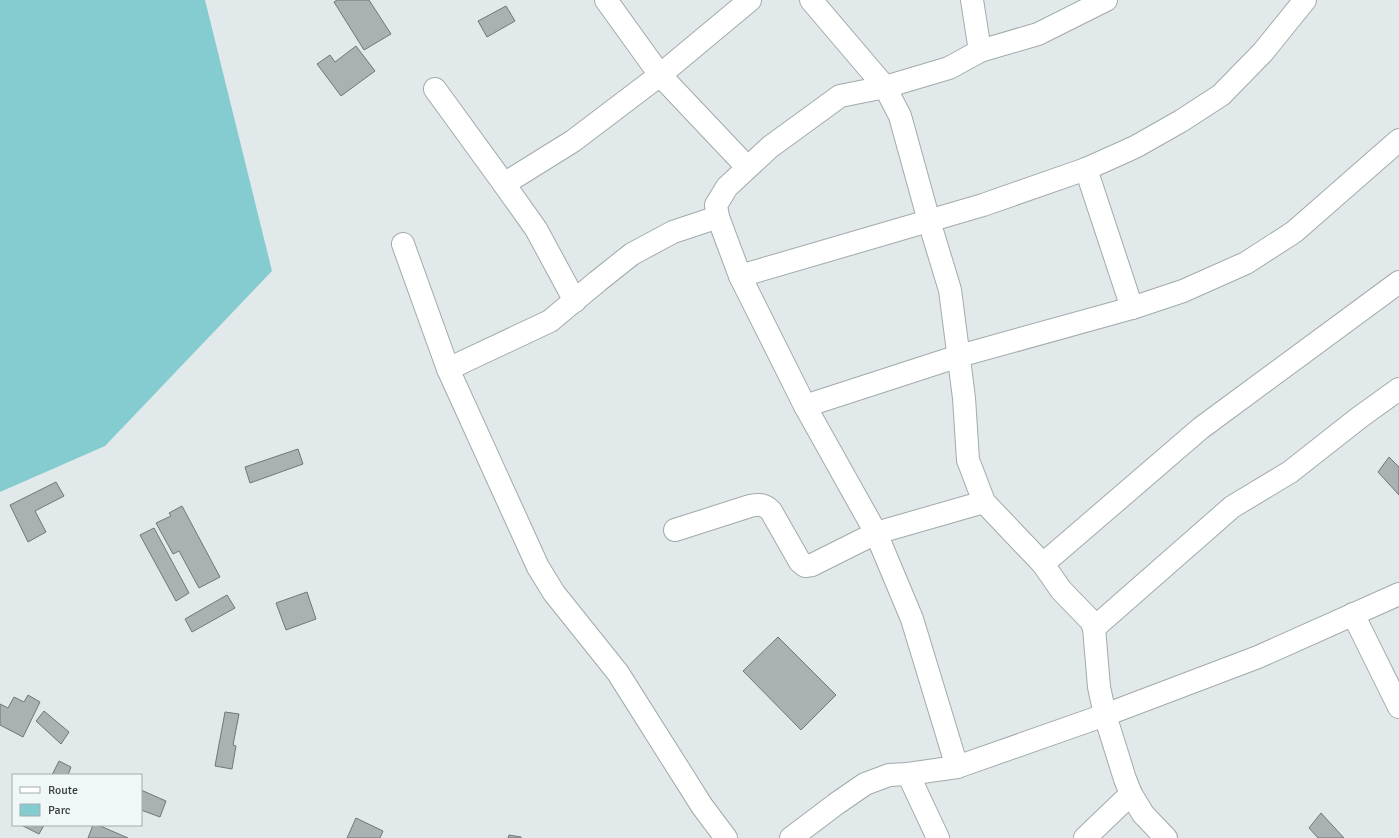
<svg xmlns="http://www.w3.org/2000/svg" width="1399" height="838" font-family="Signika,sans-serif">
<rect width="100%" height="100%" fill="#e1e9ea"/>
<polygon fill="#85ccd0" points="0,0 205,0 272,271 105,446 0,492"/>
<g fill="#aab1b2" stroke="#707778">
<polygon points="337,0 369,0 391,34 364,50 334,2"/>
<polygon points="506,6 515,21 487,37 478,21"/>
<polygon points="356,46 375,71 341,96 317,64 330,55 335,62"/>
<polygon points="298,449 303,464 250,483 245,467"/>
<polygon points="1389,457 1399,467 1399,495 1378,472"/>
<polygon points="56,482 64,496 35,511 46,532 28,542 10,505"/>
<polygon points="182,506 220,577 199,588 179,551 173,554 156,523 171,516 169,513"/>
<polygon points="154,528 189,593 176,601 140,535"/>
<polygon points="307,592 316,619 286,630 276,603"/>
<polygon points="227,595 235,608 192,632 185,619"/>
<polygon points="778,637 836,695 801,730 743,671"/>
<polygon points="28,695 40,702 23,737 0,725 0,704 8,708 14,697 24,702"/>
<polygon points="44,711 69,732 61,744 36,721"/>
<polygon points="225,712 239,714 233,745 236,746 232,769 215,766"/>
<polygon points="59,761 71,767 68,775 52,775"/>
<polygon points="141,790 166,801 160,817 141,810"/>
<polygon points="1321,813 1344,838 1318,838 1309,828"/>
<polygon points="356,818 383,831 380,838 347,838"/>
<polygon points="21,825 44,825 39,834"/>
<polygon points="93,825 98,825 128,838 88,838"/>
<polygon points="509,835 521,837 521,838 508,838"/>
</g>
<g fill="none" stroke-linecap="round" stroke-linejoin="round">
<defs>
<g id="minor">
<polyline points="606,0 660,75 747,167"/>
<polyline points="811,0 885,87 840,96 770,147 727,187 716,205 718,217 740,276 805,406 876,533 912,619 957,767"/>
<polyline points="972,0 980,51 949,68 885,87 900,116 929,221 950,290 964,398 968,460 984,502 1043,564 1061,590 1091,621 1094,628 1099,687 1105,715 1125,779 1131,794 1143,814 1166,838"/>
<polyline points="980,51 1038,34 1106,0"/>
<polyline points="435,89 504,184 536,229 575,301"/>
<polyline points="1086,169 1132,308"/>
<polyline points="504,184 573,141 660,75 750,0"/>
<polyline points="403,244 448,369 538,567 554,593 618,673 702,806 726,838"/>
<polyline points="740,276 983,205 1086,169 1135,147 1181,121 1221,95 1263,52 1305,0"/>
<polyline points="448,369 550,321 598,281 632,254 673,232 718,217"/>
<polyline points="805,406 959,356 1132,308 1183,291 1246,263 1294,232 1399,140"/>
<path d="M675 530 750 506C759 504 764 504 771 511L800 562 805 566 812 565 876 533 984 502"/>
<polyline points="1043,564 1201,428 1399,282"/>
<polyline points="1353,614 1399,707"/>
<polyline points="1094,628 1232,507 1290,472 1360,417 1399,389"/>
<polyline points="908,774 938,838"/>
<polyline points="791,838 836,804 865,784 889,775 908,774 957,767 1105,715 1258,657 1399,594"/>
<polyline points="1085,838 1131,794"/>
</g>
</defs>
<use href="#minor" stroke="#a2aaaa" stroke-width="24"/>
<use href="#minor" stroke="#fff" stroke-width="22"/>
</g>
<rect x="12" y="774" width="130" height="52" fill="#eff7f7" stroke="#a6acad"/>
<rect x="20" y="787" width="20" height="6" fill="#ffffff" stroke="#a6acad"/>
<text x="48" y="794" font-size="12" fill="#393c3d">Route</text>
<rect x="20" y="804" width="20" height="12" fill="#85ccd0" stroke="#a6acad"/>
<text x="48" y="814" font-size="12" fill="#393c3d">Parc</text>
</svg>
